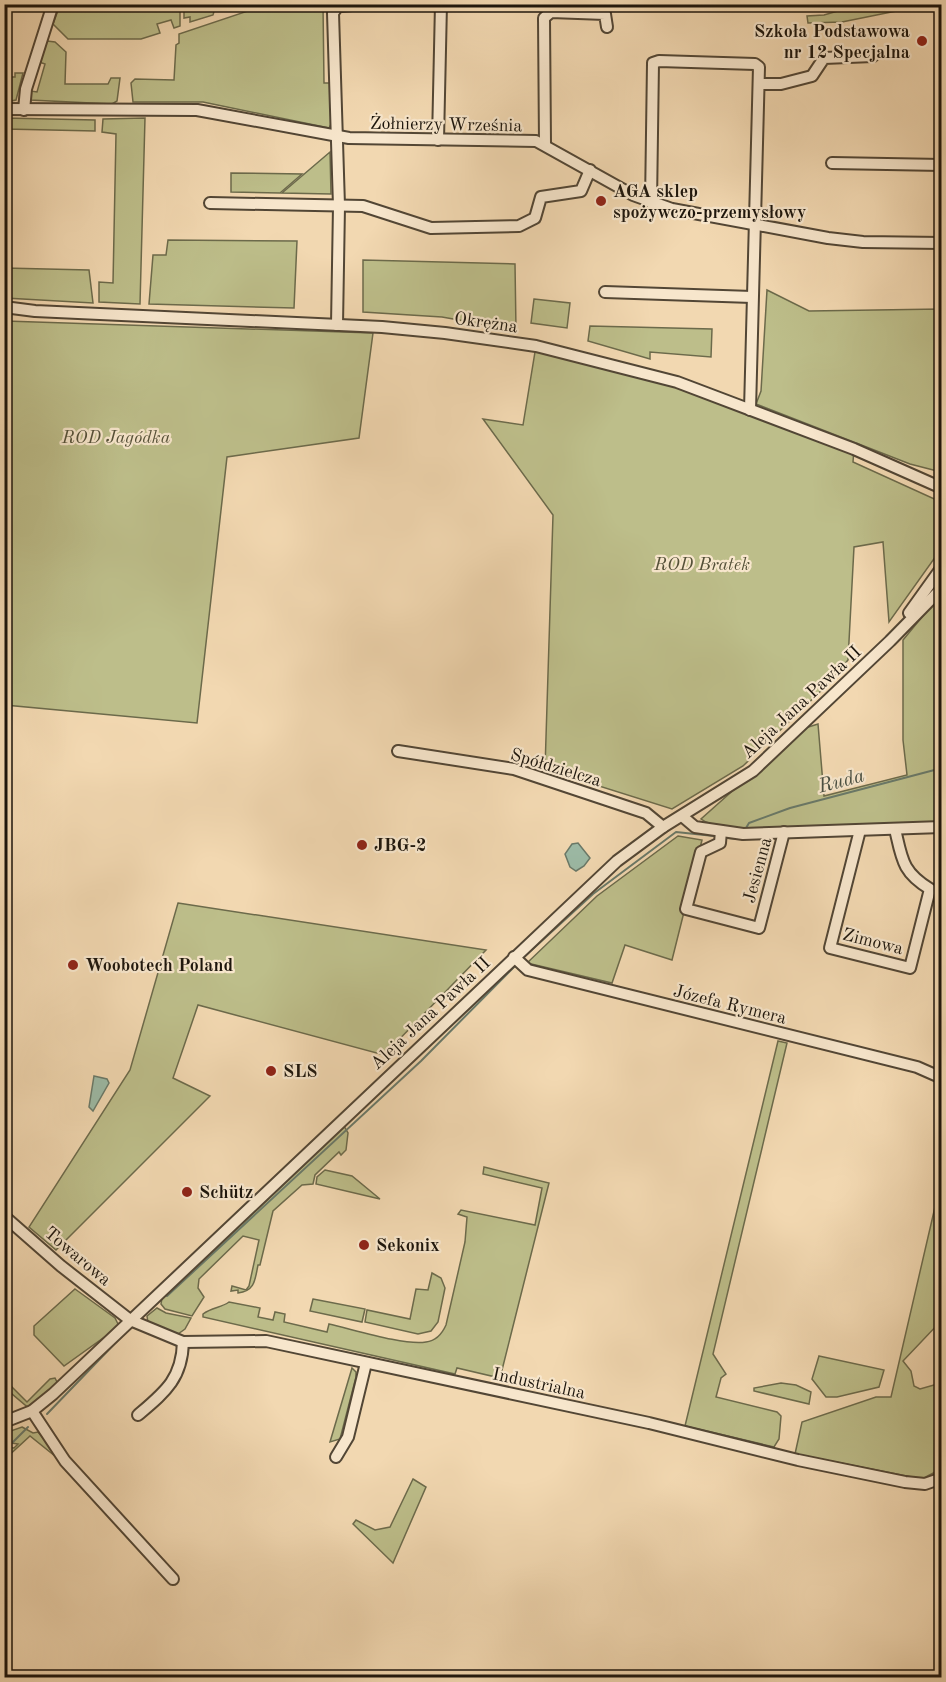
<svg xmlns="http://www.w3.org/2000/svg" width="946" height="1682" font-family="'Old Standard TT',serif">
<rect width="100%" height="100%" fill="#f2d8b1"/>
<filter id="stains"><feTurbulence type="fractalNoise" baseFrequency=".00333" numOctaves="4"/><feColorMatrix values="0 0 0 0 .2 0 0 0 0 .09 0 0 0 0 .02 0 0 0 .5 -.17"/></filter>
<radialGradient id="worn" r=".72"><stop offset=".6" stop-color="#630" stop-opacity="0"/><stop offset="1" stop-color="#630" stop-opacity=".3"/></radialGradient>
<g fill="#bdbe8a" stroke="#6c6a4b" stroke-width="1.5">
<polygon points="60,5 180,5 180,26 174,28 171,20 157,24 160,33 141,39 68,39 53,24"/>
<polygon points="184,5 184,4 216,5 213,15 190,22 190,17 184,18"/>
<polygon points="266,5 323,5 324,83 331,83 332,122 329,128 203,102 133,102 131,83 135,79 174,80 176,45 179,43 179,34"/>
<polygon points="859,5 859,4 926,5 842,22 808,23 807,16 824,15"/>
<polygon points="47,41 55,42 66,52 65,84 108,84 111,78 120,78 117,101 112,104 30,100 31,91 37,92 45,64 39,62 43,44"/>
<polygon points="15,73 23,73 16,100 5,102 5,77 15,77"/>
<polygon points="5,118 95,120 95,131 5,129"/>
<polygon points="145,118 140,304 99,302 99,282 113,283 116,134 102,132 103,119"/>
<polygon points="330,152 331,194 282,193"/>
<polygon points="231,173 302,174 280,193 231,192"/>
<polygon points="168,240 297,241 294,308 149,304 153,255 166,255"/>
<polygon points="363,260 515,264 516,330 442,317 363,312"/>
<polygon points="4,268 89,270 93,303 5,298"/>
<polygon points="767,290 809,311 941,309 941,472 910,464 756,404 761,391"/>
<polygon points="534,299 570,303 567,328 531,323"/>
<polygon points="5,321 373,333 359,438 227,457 197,723 5,705"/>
<polygon points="590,326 712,329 711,357 650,352 650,359 588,341"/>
<polygon points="536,346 677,382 854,449 853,462 941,502 941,549 889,622 883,542 854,547 848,660 826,686 743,766 672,809 545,769 553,515 483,419 523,425"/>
<path d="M941 594V825C898 826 728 840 701 819L802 729 818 724 824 796 907 775 903 740V640Z"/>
<polygon points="678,836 702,840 672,960 625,945 612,983 527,963 597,896"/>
<polygon points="178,903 486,950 384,1055 198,1005 173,1078 210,1096 56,1250 29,1227 130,1070"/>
<polygon points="778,1041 787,1043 713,1354 726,1374 721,1378 716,1397 777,1412 781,1416 779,1439 774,1447 685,1426"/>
<path d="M344 1126 348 1133 346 1150 341 1155 339 1152 315 1175 313 1184 302 1185 273 1211 260 1265H258C255 1280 255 1291 238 1293V1290L231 1291 232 1286 246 1290 249 1286 259 1240 243 1236 199 1279 198 1288 204 1297 192 1316 165 1309 161 1304 162 1298Z"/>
<path d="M484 1167 549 1183 500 1378 457 1368 455 1374 203 1317V1314C212 1307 221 1308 229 1302L260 1308 258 1317 273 1320 275 1312 285 1314 284 1322 327 1332 329 1324C352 1329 405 1346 426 1342 435 1341 442 1334 446 1325L465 1242 467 1217 458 1214 461 1210 535 1225 542 1188 483 1174Z"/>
<polygon points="325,1170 352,1176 380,1199 316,1184 317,1177"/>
<polygon points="941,1181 941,1321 903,1361 911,1371 914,1386 920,1389 941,1383 941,1469 922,1479 795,1454 802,1422 876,1397 891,1397"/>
<polygon points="432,1273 441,1278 445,1288 438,1322 431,1331 418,1334 365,1322 367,1310 410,1319 416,1289 428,1290"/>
<polygon points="75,1289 115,1318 118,1324 117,1328 64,1366 34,1335 34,1326"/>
<polygon points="313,1299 365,1309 362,1322 310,1311"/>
<polygon points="157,1308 166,1313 191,1318 185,1329 178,1334 148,1323 147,1316"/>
<polygon points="819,1356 884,1370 879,1387 837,1397 826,1397 812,1379"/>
<polygon points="352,1368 356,1372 356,1377 340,1439 330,1442"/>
<polygon points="55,1378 58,1384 31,1410 5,1388 4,1379 27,1402 50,1379"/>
<polygon points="781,1383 796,1385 811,1392 809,1404 754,1391 754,1388"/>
<polygon points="22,1427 33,1433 38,1432 66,1465 30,1436 5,1459 5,1447 14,1448 18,1444 5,1442 5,1433"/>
<polygon points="413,1479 426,1487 393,1563 353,1524 356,1520 375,1530 390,1527"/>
</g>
<g fill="#9cbba7" stroke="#697969" stroke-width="1.5">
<polygon points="578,843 590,858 584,866 576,871 570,867 565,854 572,844"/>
<polygon points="94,1076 107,1079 109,1083 93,1111 89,1107"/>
</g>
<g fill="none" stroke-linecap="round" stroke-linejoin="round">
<g stroke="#697969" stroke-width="2">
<polyline points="746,828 749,823 790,808 942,768"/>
<polyline points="727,838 739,839"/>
<polyline points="524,957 593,894 676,832 714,836"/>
<polyline points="167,1296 421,1061 515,966"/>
<polyline points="47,1414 122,1336"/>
<polyline points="4,1451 28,1427"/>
</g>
<defs>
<g id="minor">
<polyline points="759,84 781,84 812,76 824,58 873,56"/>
<polyline points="4,109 197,110 349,138 536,141 633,195 672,209 828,238 863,242 942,243"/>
<polyline points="24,110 26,89 53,4"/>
<polyline points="438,140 441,4"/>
<polyline points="545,144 544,18 551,12 605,14 607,27"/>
<polyline points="832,163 942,165"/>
<polyline points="210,203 363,206 431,228 519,226 535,218 541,197 581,191 590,170"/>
<polyline points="651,203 653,63 659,61 755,64 759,67 750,410"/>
<polyline points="605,292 752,297"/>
<polyline points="4,307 35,311 382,327 445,333 536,346 677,382 854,449 942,488"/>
<polyline points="337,325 339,206 333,13 338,6 366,4"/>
<polyline points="909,613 942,567"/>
<polyline points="398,751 514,769 646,813 663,827"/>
<polyline points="682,816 695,827 743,834 942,827"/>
<path d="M860 830 830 948 910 968 930 889C902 872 902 859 895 829"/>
<polyline points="721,831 720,843 701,852 686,909 759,928 784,832"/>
<polyline points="514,957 528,970 917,1067 942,1078"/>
<polyline points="4,1216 61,1266 130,1320 183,1342 266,1341 649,1423 798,1460 905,1482 925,1484 942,1478"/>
<polyline points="32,1411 65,1461 173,1579"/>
<path d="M138 1415C165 1392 182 1379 183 1342"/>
<polyline points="4,1422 32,1411 53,1394 617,861 663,827 753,771 890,641 942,588"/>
<polyline points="336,1457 348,1437 366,1363"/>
</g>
</defs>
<use href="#minor" stroke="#524635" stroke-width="14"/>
<use href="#minor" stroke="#f7e6cc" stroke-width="10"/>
</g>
<g fill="#8f2418" stroke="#f7e6cc" stroke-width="2">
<circle cx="922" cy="41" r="6"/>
<circle cx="601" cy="201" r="6"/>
<circle cx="362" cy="845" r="6"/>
<circle cx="73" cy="965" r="6"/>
<circle cx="271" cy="1071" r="6"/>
<circle cx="187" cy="1192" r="6"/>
<circle cx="364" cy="1245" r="6"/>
</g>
<g text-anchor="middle" stroke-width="4.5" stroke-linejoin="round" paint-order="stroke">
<g font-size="18" font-weight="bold" fill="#1c150c" stroke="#f7e6cc" text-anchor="start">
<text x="910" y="37" text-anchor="end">Szkoła Podstawowa<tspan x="910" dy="21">nr 12 Specjalna</tspan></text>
<text x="613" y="197">AGA sklep<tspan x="613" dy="21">spożywczo-przemysłowy</tspan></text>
<text x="374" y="851">JBG-2</text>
<text x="85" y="971">Woobotech Poland</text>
<text x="283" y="1077">SLS</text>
<text x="199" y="1198">Schütz</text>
<text x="376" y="1251">Sekonix</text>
</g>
<g font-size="18" fill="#1c150c" stroke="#f7e6cc">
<text transform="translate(446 124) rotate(1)" y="6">Żołnierzy Września</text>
<text transform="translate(486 322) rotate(8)" y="6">Okrężna</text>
<text transform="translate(801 702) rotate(-43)" y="6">Aleja Jana Pawła II</text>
<text transform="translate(556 767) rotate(17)" y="6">Spółdzielcza</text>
<text transform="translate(757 870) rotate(-75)" y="6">Jesienna</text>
<text transform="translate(873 941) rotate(14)" y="6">Zimowa</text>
<text transform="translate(730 1004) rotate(14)" y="6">Józefa Rymera</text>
<text transform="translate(430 1013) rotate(-43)" y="6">Aleja Jana Pawła II</text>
<text transform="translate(78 1256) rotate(40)" y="6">Towarowa</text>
<text transform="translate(539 1383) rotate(12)" y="6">Industrialna</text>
</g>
<g font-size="18" font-style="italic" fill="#545038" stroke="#f7e6cc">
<text x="116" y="443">ROD Jagódka</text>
<text x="702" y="570">ROD Bratek</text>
</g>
<g font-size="20" font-style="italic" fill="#494f42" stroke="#f7e6cc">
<text transform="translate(841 780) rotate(-15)" y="7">Ruda</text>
</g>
</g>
<rect width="946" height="1682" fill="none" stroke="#f2d8b1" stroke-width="24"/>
<rect x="6" y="6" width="934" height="1670" fill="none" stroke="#1c150c" stroke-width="3"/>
<rect x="12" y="12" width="922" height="1658" fill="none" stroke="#1c150c" stroke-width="1.5"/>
<rect width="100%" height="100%" filter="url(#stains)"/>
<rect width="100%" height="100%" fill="url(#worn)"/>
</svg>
